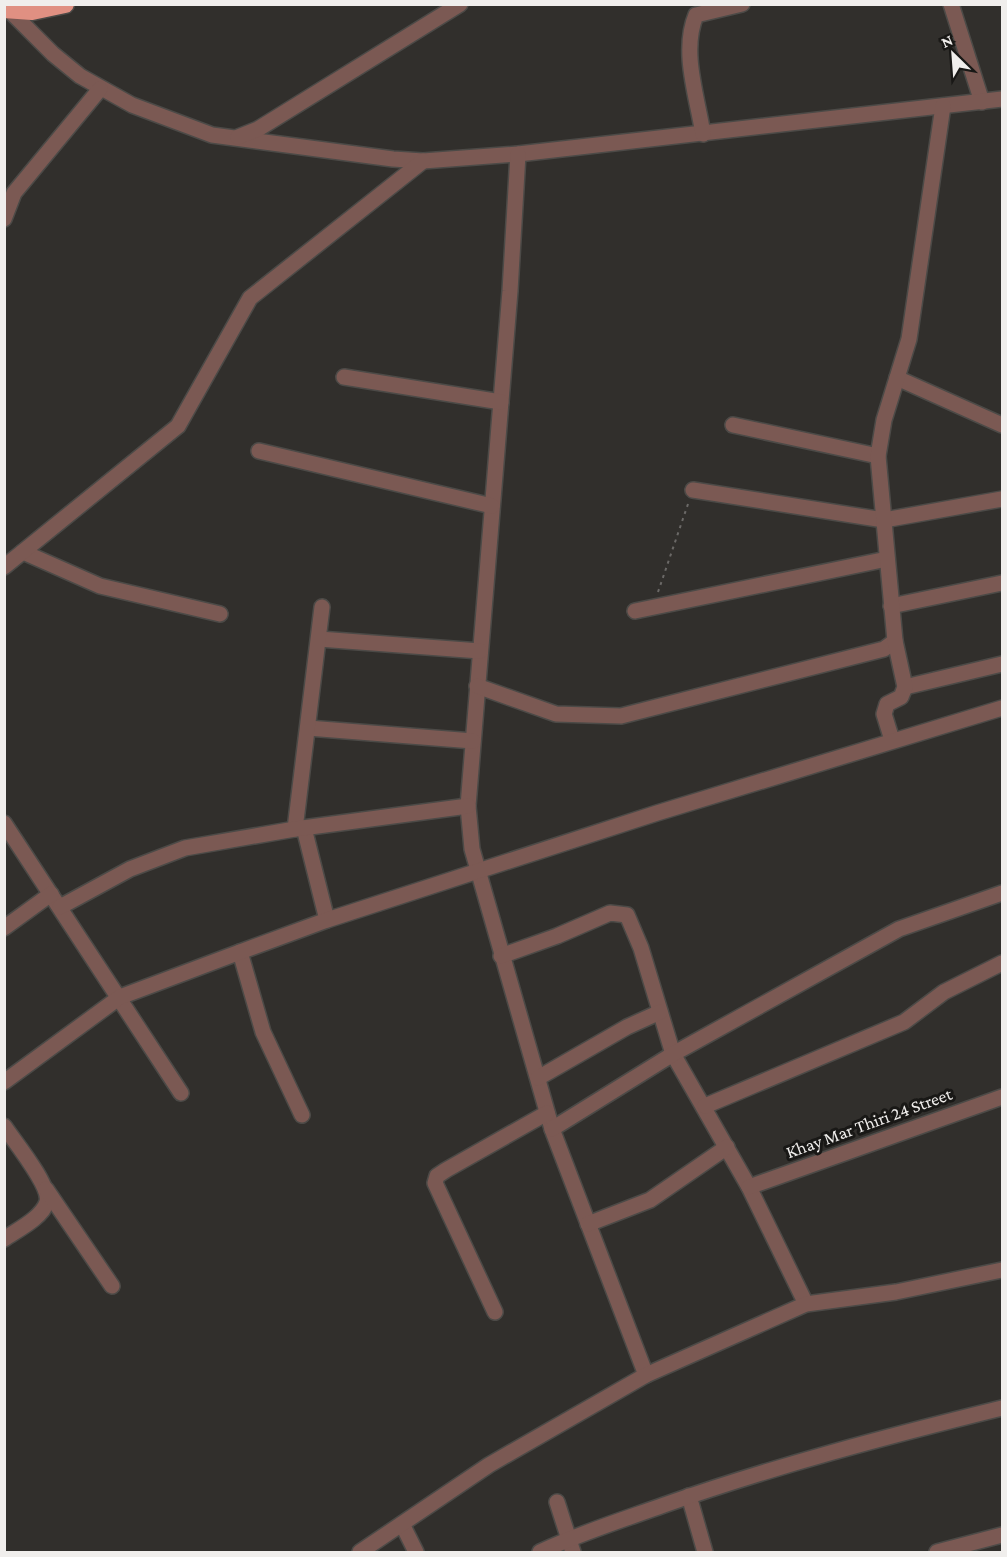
<svg xmlns="http://www.w3.org/2000/svg" width="1007" height="1557" font-family="'Crimson Pro',serif">
<rect width="100%" height="100%" fill="#312f2c"/>
<g fill="none" stroke-linecap="round" stroke-linejoin="round">
<defs>
<g id="minor">
<polyline points="951,4 982,102"/>
<polyline points="4,5 53,54 80,76 132,105 212,135 393,159 423,161 518,154 1002,99"/>
<path d="M703 134C697 96 681 51 696 15L742 4"/>
<polyline points="238,137 258,129 460,4"/>
<polyline points="518,154 510,291 468,806 472,849 552,1129 646,1375"/>
<polyline points="4,219 14,193 100,89"/>
<polyline points="344,377 501,402"/>
<polyline points="897,378 1002,425"/>
<polyline points="733,425 878,456"/>
<polyline points="259,451 492,506"/>
<polyline points="693,490 884,520 1002,499"/>
<polyline points="23,552 100,586 220,614"/>
<polyline points="4,567 178,426 250,298 423,161"/>
<polyline points="891,606 1002,583"/>
<polyline points="635,611 887,559"/>
<polyline points="319,639 480,651"/>
<polyline points="477,686 556,714 621,716 884,649 895,641"/>
<polyline points="905,687 1002,664"/>
<polyline points="308,728 473,741"/>
<polyline points="892,740 884,714 887,704 901,697 905,687 895,641 878,456 884,420 909,339 943,106"/>
<polyline points="4,823 181,1093"/>
<polyline points="304,828 327,920"/>
<polyline points="295,829 322,607"/>
<polyline points="60,907 130,869 185,848 295,829 468,806"/>
<polyline points="4,928 51,894"/>
<polyline points="240,952 263,1032 302,1115"/>
<polyline points="501,956 557,936 610,913 627,915 641,948 673,1054 749,1187 806,1304"/>
<polyline points="538,1078 627,1027 660,1012"/>
<polyline points="4,1082 120,997 240,952 327,920 657,813 1002,708"/>
<polyline points="705,1106 904,1022 944,992 1002,963"/>
<path d="M4 1126C14 1141 51 1186 47 1202 42 1218 17 1230 4 1239"/>
<polyline points="552,1129 673,1054 899,929 1002,893"/>
<polyline points="749,1187 1002,1097"/>
<polyline points="46,1189 112,1286"/>
<polyline points="588,1224 650,1200 727,1147"/>
<polyline points="495,1312 435,1183 437,1176 446,1170 547,1113"/>
<polyline points="689,1496 705,1552"/>
<polyline points="557,1502 573,1552"/>
<polyline points="402,1524 416,1552"/>
<polyline points="360,1552 489,1465 646,1375 806,1304 896,1292 1002,1270"/>
<path d="M540 1552C580 1533 622 1520 664 1505 775 1466 888 1436 1002 1408"/>
<polyline points="937,1552 1002,1535"/>
</g>
<polyline id="highway" points="4,9 32,11 65,4"/>
</defs>
<use href="#minor" stroke="#4c4a47" stroke-width="18"/>
<use href="#highway" stroke="#4c4a47" stroke-width="21"/>
<polyline stroke="#6b6967" stroke-width="2" stroke-dasharray="3 4.5" stroke-linecap="butt" points="658,592 688,504"/>
<use href="#minor" stroke="#7b5953" stroke-width="15"/>
<use href="#highway" stroke="#e09082" stroke-width="18"/>
</g>
<g text-anchor="middle" stroke-width="6" stroke-linejoin="round" paint-order="stroke">
<g font-size="18" fill="#f0eeec" stroke="#191816">
<text transform="translate(869 1123) rotate(-20)" y="6">Khay Mar Thiri 24 Street</text>
</g>
</g>
<rect width="1007" height="1557" fill="none" stroke="#f0eeec" stroke-width="12"/>
<g transform="translate(953 54) rotate(335)" stroke="#191816" stroke-width="4.5" paint-order="stroke">
<path d="M0-4.5L10 22L0 15L-10 22Z" fill="#f0eeec"/>
<text y="-9" font-size="16" font-weight="bold" text-anchor="middle" fill="#f0eeec">N</text>
</g>
</svg>
